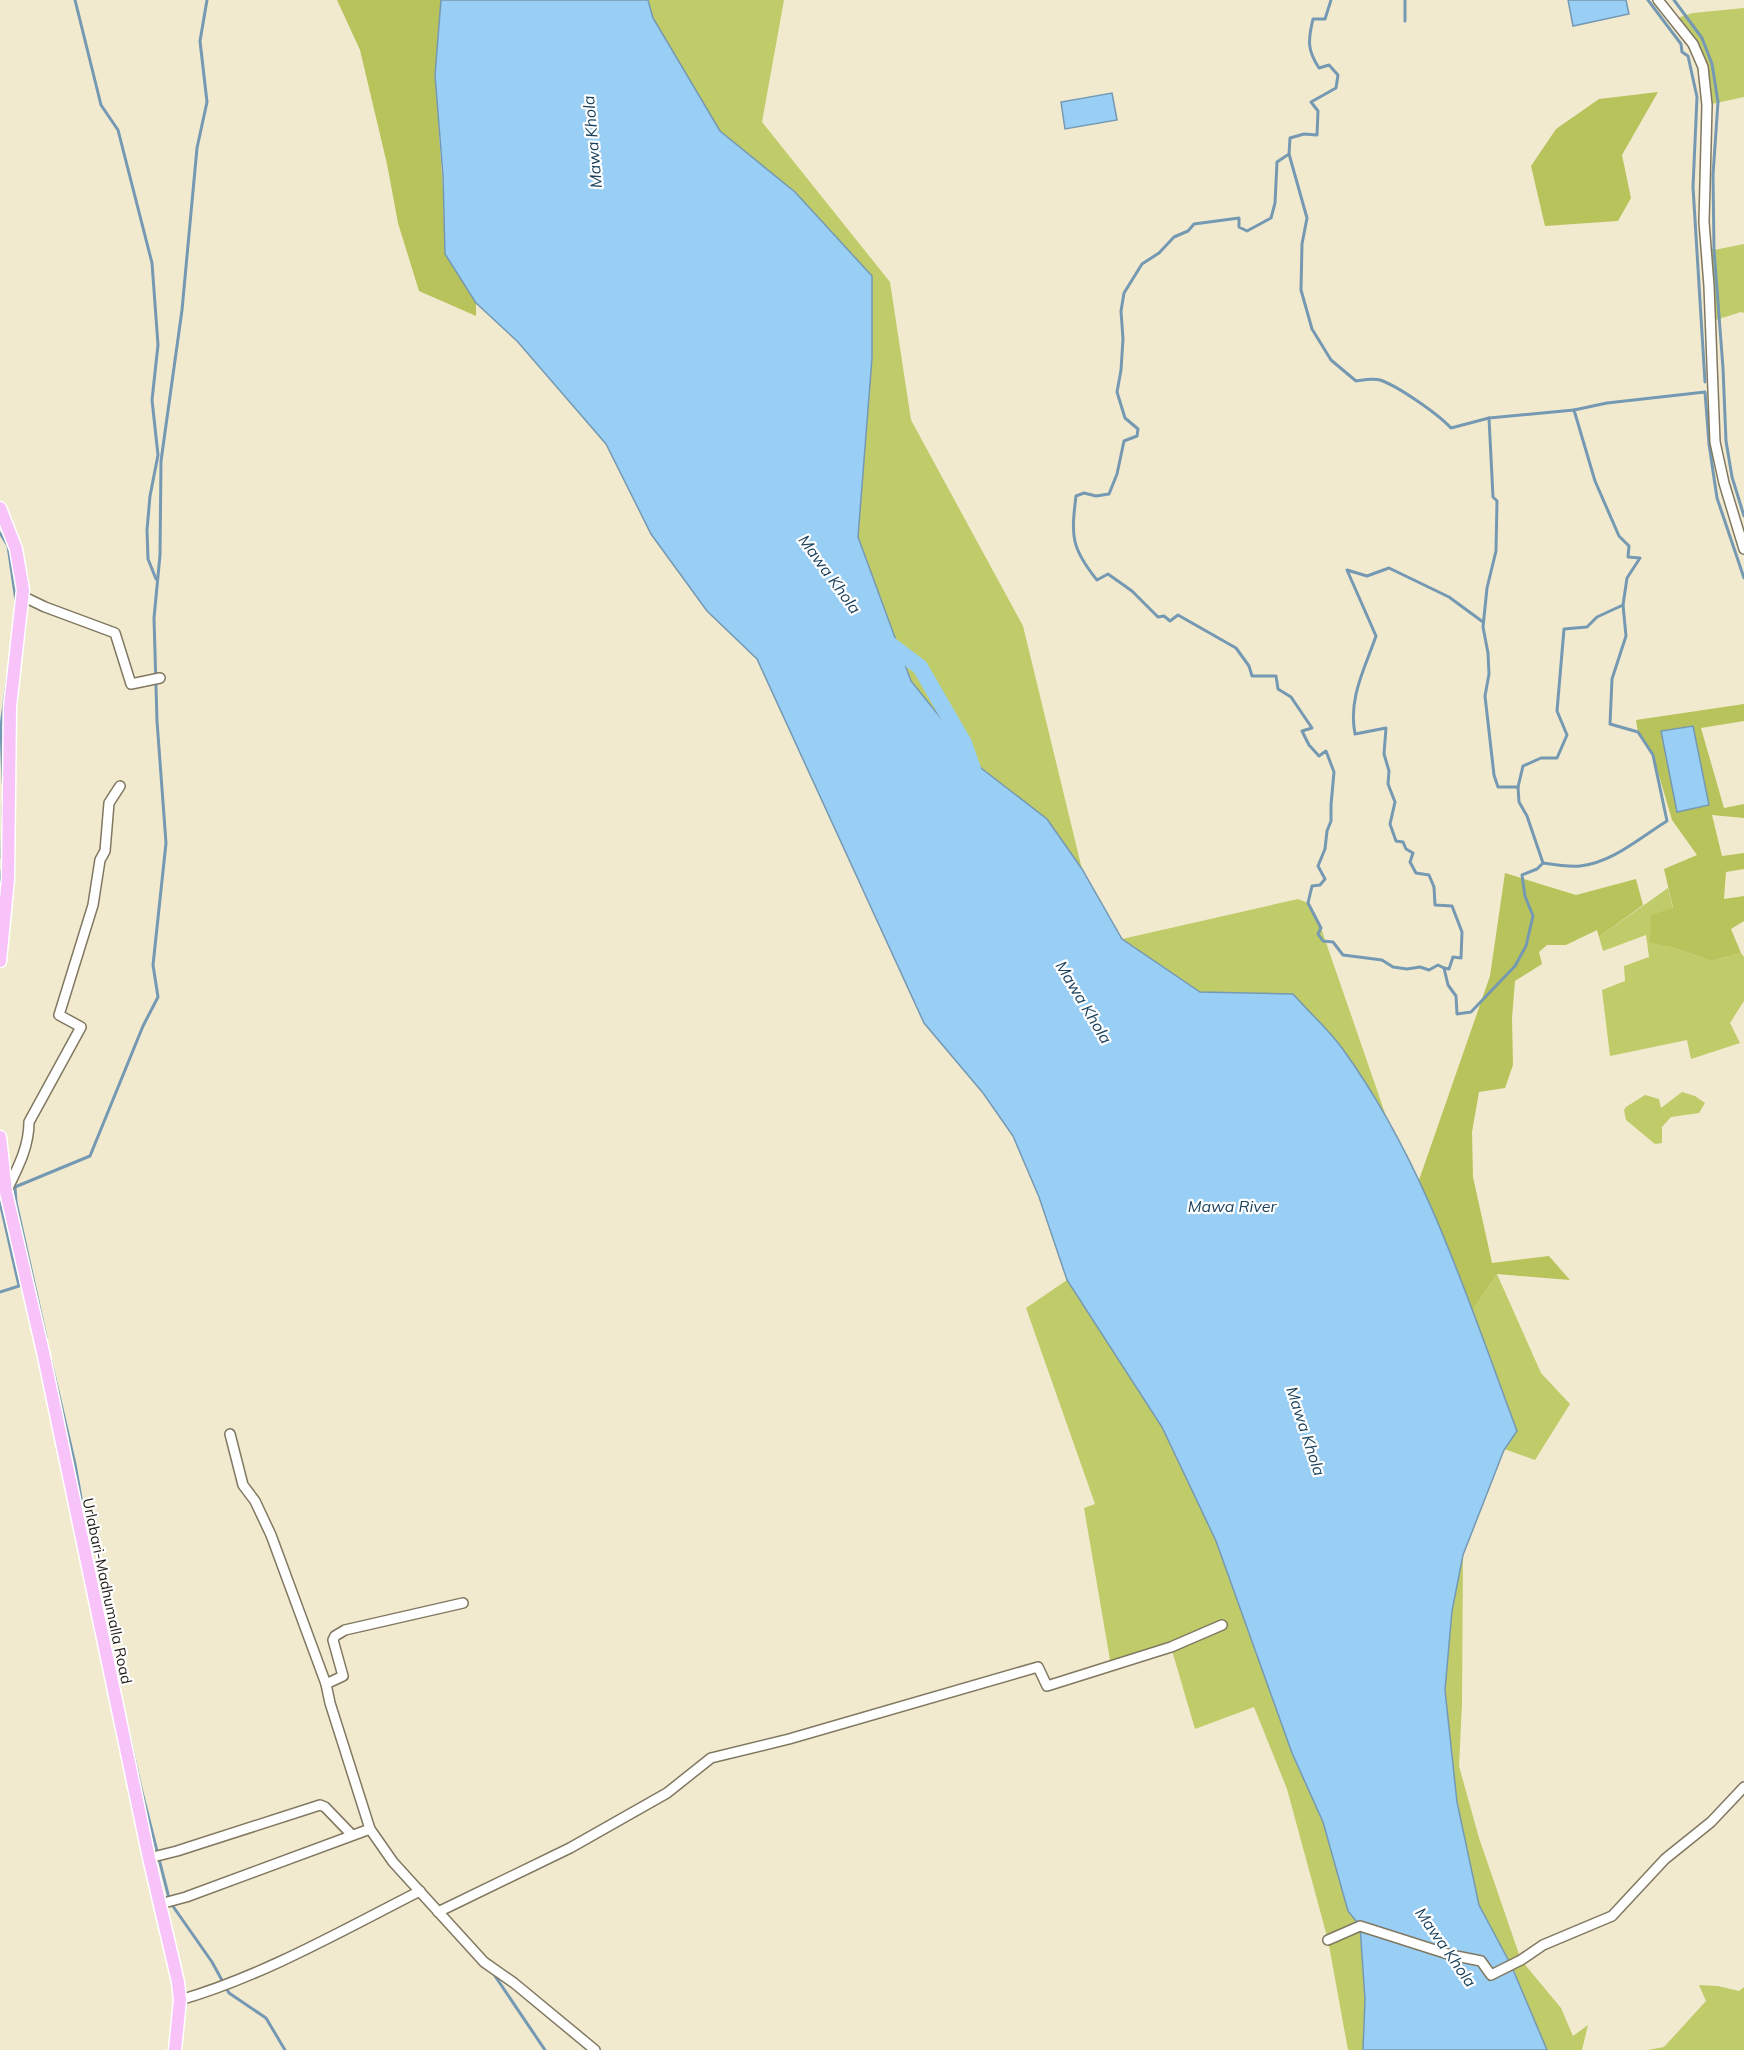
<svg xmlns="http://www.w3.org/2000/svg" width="1744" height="2050" font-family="Mulish,sans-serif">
<rect width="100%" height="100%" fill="#f2eacf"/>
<g fill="#c0cb6a">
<polygon points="648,0 784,0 762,122 890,282 911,420 1023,626 1082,869 1047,819 981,768 911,681 858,537 872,358 872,276 795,192 720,131 653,18"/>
<polygon points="1744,8 1744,97 1707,105 1703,67 1674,19 1693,13"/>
<polygon points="1705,242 1714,250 1744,244 1744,313 1741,312 1709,322"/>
<polygon points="1668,888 1673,909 1651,943 1675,948 1711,961 1741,953 1744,957 1744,1001 1730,1023 1740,1043 1691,1059 1687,1040 1610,1056 1602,990 1625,981 1624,966 1649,957 1646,935 1603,951 1599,937"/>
<polygon points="1298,899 1308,903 1321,928 1386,1116 1341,1047 1293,994 1200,992 1122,939"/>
<polygon points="1682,1092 1695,1096 1705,1103 1699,1113 1671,1117 1662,1127 1662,1143 1655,1144 1626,1120 1624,1110 1626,1107 1645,1095 1659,1099 1661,1108"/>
<polygon points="1497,1274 1541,1373 1570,1404 1535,1460 1504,1449 1517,1431 1472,1311"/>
<polygon points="1067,1280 1162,1427 1216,1541 1292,1753 1323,1822 1348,1911 1360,1926 1365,1999 1363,2050 1348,2050 1328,1940 1287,1789 1254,1707 1195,1729 1171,1647 1111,1666 1084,1508 1095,1504 1026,1308"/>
<polygon points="1463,1555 1462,1704 1459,1766 1479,1838 1521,1960 1561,2008 1573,2036 1588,2025 1582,2050 1547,2050 1511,1965 1479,1905 1457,1802 1445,1690 1452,1611"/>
<polygon points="1699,1985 1718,1986 1739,1991 1744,1987 1744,2050 1648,2050 1664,2047 1706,2001"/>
</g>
<g fill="#b8c35b">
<polygon points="337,0 441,0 435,75 443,191 445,254 476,303 476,316 419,291 398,223 387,164 360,50"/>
<polygon points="1658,92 1622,155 1631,198 1618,221 1545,226 1531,166 1556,129 1599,99"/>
<polygon points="1744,704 1744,721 1701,728 1724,808 1744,804 1744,818 1712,815 1722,856 1744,853 1744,869 1726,872 1724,899 1744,896 1744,921 1731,929 1741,953 1711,961 1675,948 1650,943 1651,915 1673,908 1664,869 1697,855 1672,820 1653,755 1638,732 1636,720"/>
<polygon points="1505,873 1576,895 1636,879 1643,905 1599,937 1597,930 1566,945 1547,945 1539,952 1542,964 1515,981 1512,1018 1513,1065 1505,1088 1479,1092 1472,1132 1473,1177 1492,1263 1549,1256 1570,1280 1497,1274 1472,1311 1419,1180 1490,976"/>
</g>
<g fill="#99cef5" stroke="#7599b2" stroke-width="1.5">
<path d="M441 0H648L653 18 720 131 795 192 872 276V358L858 537 911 681 981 768 1047 819 1082 869 1122 939 1200 992 1293 994C1309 1012 1328 1029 1342 1048 1425 1162 1468 1300 1517 1431L1504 1450 1463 1555 1452 1611 1445 1690 1457 1802 1479 1905 1511 1965 1547 2050H1363L1365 1999 1360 1926 1348 1911 1323 1822 1292 1753 1216 1541 1162 1427 1067 1280 1039 1197 1013 1136 983 1093 924 1023 757 659 707 611 651 534 606 444 517 341 476 303 445 254 443 176 435 75Z"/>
<polygon points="1568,0 1626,0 1629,14 1573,26"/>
<polygon points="1112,93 1117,120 1065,129 1061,102"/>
<polygon points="1693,726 1709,805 1677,812 1661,731"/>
</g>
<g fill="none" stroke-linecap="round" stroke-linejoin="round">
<g stroke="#7599b2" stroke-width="3">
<polyline points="75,0 101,105 118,130 152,263 158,345 152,400 158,455 150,496 147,530 148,559 156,579"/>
<path d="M1331 0 1325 19H1313C1308 40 1307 50 1319 68L1329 65 1338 75 1336 88 1311 102 1318 111 1317 135 1304 134 1290 138 1289 154 1277 162 1275 203 1271 218 1247 231 1239 227V218L1194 224 1188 231 1174 237 1159 253 1142 264 1124 293 1121 311 1123 339 1121 370 1117 392 1125 418 1138 429 1137 436 1124 441 1117 474 1109 494 1096 496 1084 493 1076 496C1071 536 1071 548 1097 580L1108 574 1132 591 1158 617 1164 616 1170 621 1178 615 1236 648 1249 666 1252 676H1276L1278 689 1291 697 1312 728 1302 731 1309 745 1319 756 1326 751 1334 772 1331 805V821L1327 831 1325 849 1318 866 1325 879 1320 885 1312 886 1308 903 1321 928 1318 934 1323 941 1333 942 1343 955 1382 960 1393 967 1407 969 1420 967 1429 970 1438 965 1444 968 1448 985 1456 996 1457 1014 1471 1012 1515 966 1526 946 1533 916 1525 896 1522 875 1537 869 1543 863 1527 816 1519 802 1518 787 1523 766 1541 758H1557L1567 735 1557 711 1564 629 1587 627 1597 617 1623 605 1627 578 1640 558 1628 557 1629 546 1619 536 1595 481 1574 410 1607 403 1705 392 1709 444 1717 498 1744 578"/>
<polyline points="1648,0 1681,44 1682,52 1688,56 1697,97 1693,187 1705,382"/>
<polyline points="1674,0 1702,38 1712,64 1718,102 1713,175 1714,250 1723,368 1726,441 1732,477 1744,516"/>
<polyline points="1405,21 1405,0"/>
<path d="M1289 154 1307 218 1302 244 1301 290 1312 329 1331 360 1356 381C1363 380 1373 378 1380 380 1398 386 1438 414 1451 428L1489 418"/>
<polyline points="0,533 8,546 16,601"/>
<polyline points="3,783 1,726 9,667"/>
<polyline points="1518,787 1498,787 1494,775 1485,696 1489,674 1488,653 1483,627 1487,588 1496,551 1497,501 1493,497 1489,418 1574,410"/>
<polyline points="2,858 3,804"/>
<path d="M1543 863C1556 865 1568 867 1580 866 1612 863 1641 837 1667 821L1653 755 1638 732 1610 724 1612 679 1626 636 1623 605"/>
<polyline points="0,889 2,870"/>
<path d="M1444 968 1449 969 1453 957 1461 958 1462 932 1452 906 1435 905 1434 887 1429 875 1416 873 1410 862 1413 853 1406 849 1403 842 1396 841 1390 824 1395 802 1388 784 1389 771 1384 754 1386 728 1355 734C1348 698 1365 668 1376 636L1347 570 1367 576 1389 568 1449 597 1483 622"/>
<polyline points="0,1202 19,1286 0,1292"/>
<polyline points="46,1337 16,1202 15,1187 90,1156 143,1026 158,997 153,965 166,843 157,721 154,618 160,555 161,461 182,310 197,148 207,102 200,41 207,0"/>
<polyline points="51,1361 75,1464 89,1543"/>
<polyline points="111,1649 119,1687"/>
<polyline points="125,1717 141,1788 170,1902 212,1962 229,1993 266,2018 285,2050"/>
<polyline points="493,1973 545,2050"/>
</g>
<polyline stroke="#99cef5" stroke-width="16" points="884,640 920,667 964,743 973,769"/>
<defs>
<g id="minor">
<polyline points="1658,0 1693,44 1703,67 1707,105 1704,222 1709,286 1715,442 1724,483 1744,549"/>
<polyline points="22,596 45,607 115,633 131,684 160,678"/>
<path d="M0 1194 6 1192C17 1169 29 1148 29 1122L81 1027 59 1015 93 905 100 860 105 851 109 803 120 786"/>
<polyline points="230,1434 243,1485 255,1501 271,1535 326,1684"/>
<polyline points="463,1603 345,1630 335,1636 333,1640 343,1676 326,1684 330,1703 370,1829 393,1862 484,1962 514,1983 595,2050"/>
<polyline points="149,1858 177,1851 320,1805 325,1807 352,1835"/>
<polyline points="160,1904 186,1897 370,1829"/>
<polyline points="438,1912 570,1848 667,1793 711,1758 789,1739 1038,1667 1047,1686 1171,1647 1222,1625"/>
<polyline points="1328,1940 1360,1926 1451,1955 1481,1961 1491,1975 1521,1960 1543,1945 1612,1916 1665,1859 1711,1822 1744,1787"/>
<path d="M180 2000C263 1976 343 1930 420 1891"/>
</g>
<g id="major">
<polyline points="0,508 16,549 23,590 10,707 8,879 0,961"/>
<polyline points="0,1137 6,1192 43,1352 149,1858 178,1982 180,2000 175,2050"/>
</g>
</defs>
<use href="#minor" stroke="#807860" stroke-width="12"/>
<use href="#major" stroke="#fff" stroke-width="15"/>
<use href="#minor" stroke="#fff" stroke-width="9"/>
<use href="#major" stroke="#f8c3f8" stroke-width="12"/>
</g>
<g text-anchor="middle" stroke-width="4.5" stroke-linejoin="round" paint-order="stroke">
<g font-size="15" fill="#211e15" stroke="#fff">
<text transform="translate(107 1591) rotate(78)" y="5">Urlabari-Madhumalla Road</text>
</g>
<g font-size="16" font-style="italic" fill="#1b425d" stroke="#fff">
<text transform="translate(592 142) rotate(-95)" y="6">Mawa Khola</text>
<text transform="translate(830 574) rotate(54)" y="6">Mawa Khola</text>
<text transform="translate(1084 1002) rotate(59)" y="6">Mawa Khola</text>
<text x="1232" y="1212">Mawa River</text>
<text transform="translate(1306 1431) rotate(72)" y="6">Mawa Khola</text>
<text transform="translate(1446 1947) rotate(55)" y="6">Mawa Khola</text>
</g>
</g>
</svg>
